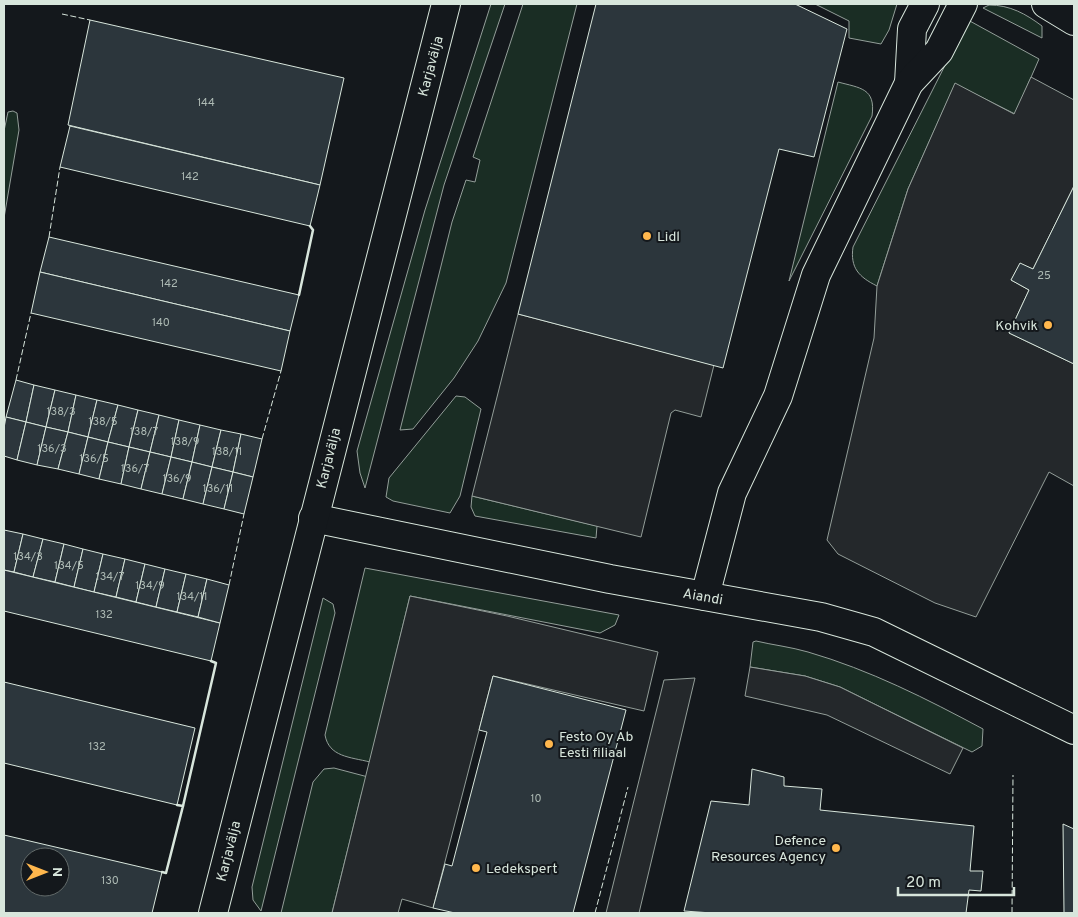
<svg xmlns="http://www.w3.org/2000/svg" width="1078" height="917" font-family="Overpass,sans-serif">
<rect width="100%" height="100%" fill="#14181c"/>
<g fill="#1a2d24" stroke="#939e99">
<polygon points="491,4 505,4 444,185 365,488 360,473 357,451 425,210"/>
<polygon points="523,4 577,4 506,283 478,341 454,378 413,429 400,430 452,222 466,180 475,182 480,160 473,157"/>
<polygon points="815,4 897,4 889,30 881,44 849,38 849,21"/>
<path d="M989 5C1010 5 1026 14 1042 26V38L983 8Z"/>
<path d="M968 20 1039 59 1015 114 955 84 908 189 877 286C859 277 850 268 853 247Z"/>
<path d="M838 82C860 88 876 88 872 116L789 281Z"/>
<polygon points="13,111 17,113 19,130 4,218 4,131 8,112"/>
<polygon points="456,396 465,397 481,409 460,496 450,513 393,501 386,497 389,478"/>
<polygon points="472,496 597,526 596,538 475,516 471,507"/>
<path d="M365 568 619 615 615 625 600 633 410 596 370 762C350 757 329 757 325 735Z"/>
<polygon points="323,598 333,604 335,613 261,911 253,900 252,887"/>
<path d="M756 641C773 645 791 647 808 652 870 670 927 699 983 729L982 746 972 752 840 687 805 676 750 667 753 642Z"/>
<polygon points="334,768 387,782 362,792 332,913 281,913 313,782 324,769"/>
</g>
<g fill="#24282b" stroke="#939e99">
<polygon points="1031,77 1074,100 1074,186 1033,269 1020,264 1011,280 1029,290 1009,333 1074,364 1074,486 1049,472 976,617 935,603 838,554 827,540 874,338 877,286 908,189 955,83 1014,114"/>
<polygon points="518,314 714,365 701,417 675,410 671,413 641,537 472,496"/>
<polygon points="410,596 507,616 658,652 644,711 493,676 433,908 402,899 398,913 332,913"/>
<polygon points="750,667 805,676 840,687 963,748 950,774 827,715 745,696"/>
<polygon points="695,678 639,913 606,913 664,680"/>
</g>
<g fill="#2c363c" stroke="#d8e6dc" fill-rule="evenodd">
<polygon points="596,4 795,4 847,29 814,157 779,149 723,368 518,314"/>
<polygon points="90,20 344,78 320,185 68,125"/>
<polygon points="70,126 320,185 310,226 60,167"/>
<polygon points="1074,186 1074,364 1009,333 1029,290 1011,280 1020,263 1033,269"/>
<polygon points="49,237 299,295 290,331 40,272"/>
<polygon points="40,272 290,331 281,371 31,313"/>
<polygon points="16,380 34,385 26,422 6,417"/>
<polygon points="34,385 55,390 46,427 26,422"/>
<polygon points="55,390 76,395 68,432 46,427"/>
<polygon points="76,395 97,400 88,437 68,432"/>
<polygon points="97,400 118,405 108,442 88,437"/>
<polygon points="118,405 138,410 129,447 108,442"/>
<polygon points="138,410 159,415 150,452 129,447"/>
<polygon points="159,415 179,420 171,457 150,452"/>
<polygon points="6,417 26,422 17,460 4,456 4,428"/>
<polygon points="179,420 200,425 192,462 171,457"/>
<polygon points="26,422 46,427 37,465 17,460"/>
<polygon points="200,425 221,430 212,467 192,462"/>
<polygon points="46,427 68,432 58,469 37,465"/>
<polygon points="221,430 241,434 233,472 212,467"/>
<polygon points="68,432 88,437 79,474 58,469"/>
<polygon points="241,434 262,439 253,477 233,472"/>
<polygon points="88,437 108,442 99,479 79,474"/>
<polygon points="108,442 129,447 121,484 99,479"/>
<polygon points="129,447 150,452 141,489 121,484"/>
<polygon points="150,452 171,457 162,494 141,489"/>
<polygon points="171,457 192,462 183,499 162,494"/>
<polygon points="192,462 212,467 203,504 183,499"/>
<polygon points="212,467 233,472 224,509 203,504"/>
<polygon points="233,472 253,477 244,514 224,509"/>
<polygon points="4,530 23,534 14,572 4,570"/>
<polygon points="23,534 43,539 33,577 14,572"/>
<polygon points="43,539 64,544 55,582 33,577"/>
<polygon points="64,544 83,549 74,587 55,582"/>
<polygon points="83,549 103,554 94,592 74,587"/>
<polygon points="103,554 125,559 116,597 94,592"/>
<polygon points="125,559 145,564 136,602 116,597"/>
<polygon points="145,564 165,569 156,607 136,602"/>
<polygon points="165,569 186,574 177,612 156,607"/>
<polygon points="4,570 220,623 211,661 4,611"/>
<polygon points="186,574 207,579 198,617 177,612"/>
<polygon points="207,579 229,585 220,623 198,617"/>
<polygon points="493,676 626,710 573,913 455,913 433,908 445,864 452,866 487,732 479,730"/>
<polygon points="4,682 195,728 177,805 4,763"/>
<polygon points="752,769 784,777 784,786 822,789 820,810 974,826 970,871 983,871 981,891 969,890 966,913 712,913 684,911 711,801 749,805"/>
<polygon points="1063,824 1074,829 1074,913 1064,913"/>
<path d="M4 835 162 872 152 913H4ZM30 857H60V887H30Z"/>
</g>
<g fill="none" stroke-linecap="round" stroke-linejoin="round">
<defs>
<g id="street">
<polyline points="909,83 912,29 925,4"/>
<polyline points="313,518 610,579 821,617 874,632 1074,730"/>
<polyline points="705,596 732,493 778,396 816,275 909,83 939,51 963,4"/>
<polyline points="213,913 446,4"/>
</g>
<polyline id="secondary" points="1046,4 1074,21"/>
</defs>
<use href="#street" stroke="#d8e6dc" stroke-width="30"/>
<use href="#secondary" stroke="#d8e6dc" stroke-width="30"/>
<use href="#street" stroke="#14181c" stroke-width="28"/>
<use href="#secondary" stroke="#14181c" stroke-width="28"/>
<g stroke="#d8e6dc" stroke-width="1" stroke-dasharray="6 2.5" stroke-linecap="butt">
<polyline points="62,14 90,20"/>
<polyline points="49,237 60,167"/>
<polyline points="16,380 31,313"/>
<polyline points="262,439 281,371"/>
<polyline points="229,585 244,514"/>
<polyline points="595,913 628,787"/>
<polyline points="1012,913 1013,775"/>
</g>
<g stroke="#d8e6dc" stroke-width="2.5">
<polyline points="299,295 313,230 310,226"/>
<polyline points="183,806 216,663 211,661"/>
<polyline points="162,872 166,873 183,806 177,805"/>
</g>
</g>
<g fill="#ffb74d" stroke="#14181c" stroke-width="2">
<circle cx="647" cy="236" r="5"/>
<circle cx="1048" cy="325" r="5"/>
<circle cx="549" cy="744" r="5"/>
<circle cx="836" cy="848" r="5"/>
<circle cx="476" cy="868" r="5"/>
</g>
<g text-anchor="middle" stroke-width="4" stroke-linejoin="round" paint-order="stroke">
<g font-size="11" fill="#adbab4">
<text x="206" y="106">144</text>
<text x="190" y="180">142</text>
<text x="1044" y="279">25</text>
<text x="169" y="287">142</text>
<text x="161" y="326">140</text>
<text x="61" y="415">138/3</text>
<text x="103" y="425">138/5</text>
<text x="144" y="435">138/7</text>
<text x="185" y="445">138/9</text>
<text x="52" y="452">136/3</text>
<text x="227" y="455">138/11</text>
<text x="94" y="462">136/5</text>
<text x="135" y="472">136/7</text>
<text x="177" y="482">136/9</text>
<text x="218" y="492">136/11</text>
<text x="28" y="560">134/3</text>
<text x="69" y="569">134/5</text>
<text x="110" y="580">134/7</text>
<text x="150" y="589">134/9</text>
<text x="192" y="600">134/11</text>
<text x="104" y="618">132</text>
<text x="97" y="750">132</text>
<text x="536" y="802">10</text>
<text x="110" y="884">130</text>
</g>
<g font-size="14" fill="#d8e6dc" stroke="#14181c">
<text transform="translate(430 66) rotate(-75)" y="5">Karjavälja</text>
<text transform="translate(328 458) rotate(-76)" y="5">Karjavälja</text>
<text transform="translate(703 596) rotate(10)" y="5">Aiandi</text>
<text transform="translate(228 851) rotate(-76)" y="5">Karjavälja</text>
</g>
<g font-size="14" fill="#d8e6dc" stroke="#14181c" text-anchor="start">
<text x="657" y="241">Lidl</text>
<text x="1038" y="330" text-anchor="end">Kohvik</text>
<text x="559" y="741">Festo Oy Ab<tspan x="559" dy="16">Eesti filiaal</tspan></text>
<text x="826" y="845" text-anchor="end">Defence<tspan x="826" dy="16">Resources Agency</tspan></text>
<text x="486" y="873">Ledekspert</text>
</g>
</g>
<rect width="1078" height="917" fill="none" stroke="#d8e6dc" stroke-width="10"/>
<g transform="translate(45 872) rotate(90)"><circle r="24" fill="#14181c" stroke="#626a69"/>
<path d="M0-4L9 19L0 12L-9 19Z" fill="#ffb74d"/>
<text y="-8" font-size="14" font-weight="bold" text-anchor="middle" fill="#d8e6dc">N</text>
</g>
<path d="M898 887v8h116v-8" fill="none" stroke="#d8e6dc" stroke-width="2.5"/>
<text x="906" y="887" font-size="15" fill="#d8e6dc" stroke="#14181c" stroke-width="4" paint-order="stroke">20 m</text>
</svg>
